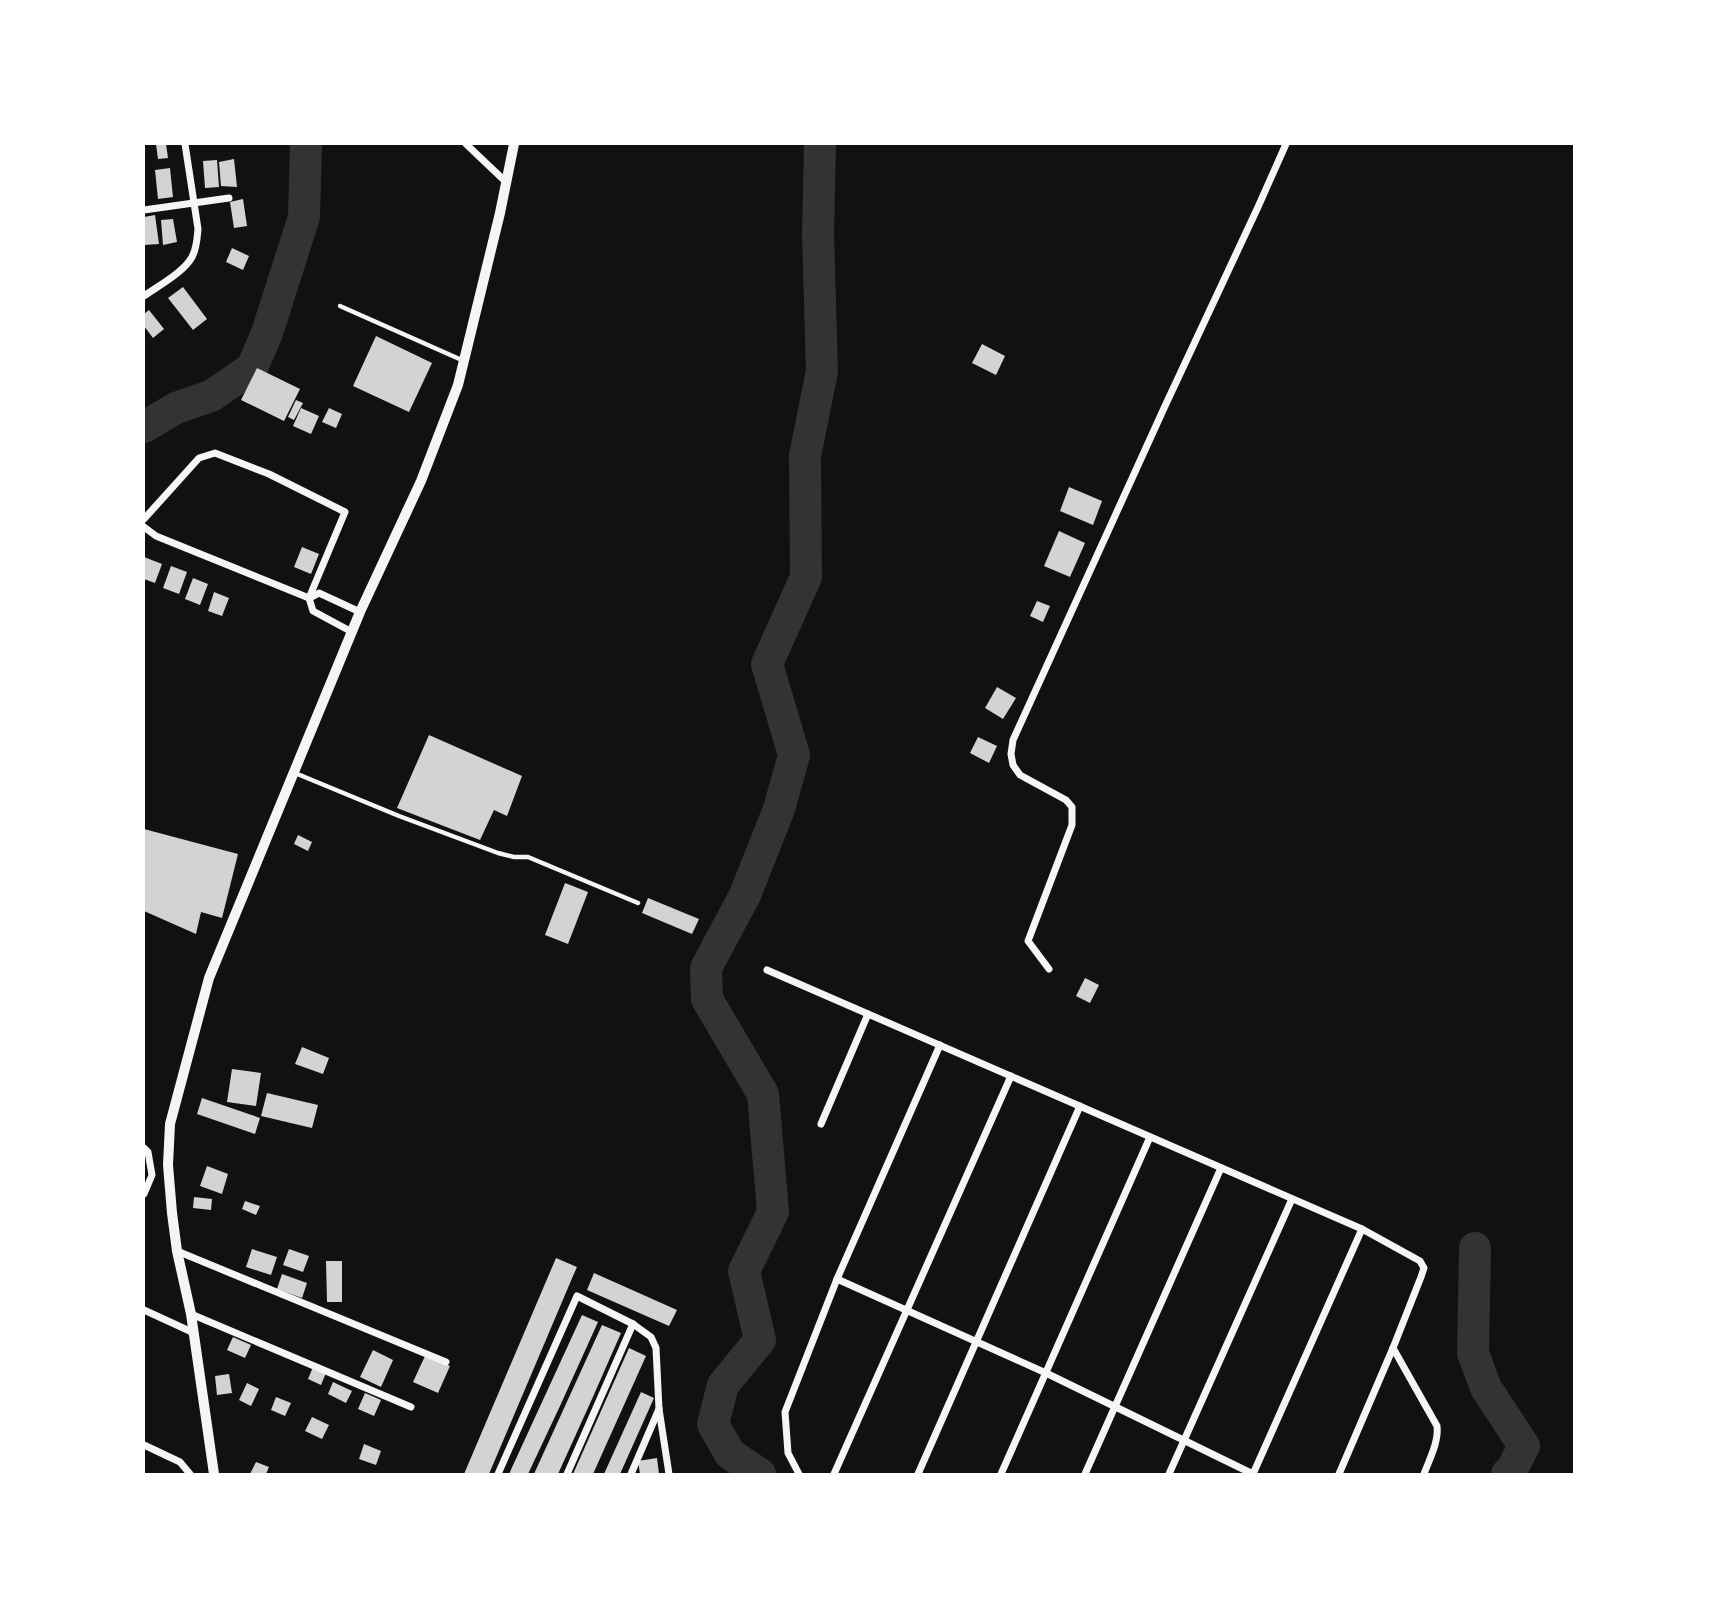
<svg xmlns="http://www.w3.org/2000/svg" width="1718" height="1618" font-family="Rubik,sans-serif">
<rect width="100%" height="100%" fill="#111"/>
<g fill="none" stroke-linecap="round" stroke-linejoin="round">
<g stroke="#333" stroke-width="32">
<polyline points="144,427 176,408 211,396 252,368 267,333 304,217 306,144"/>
<polyline points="1475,1248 1473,1353 1486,1388 1524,1446 1510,1473 1507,1474"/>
<polyline points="760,1474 730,1454 713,1424 723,1385 760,1340 744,1271 773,1212 763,1094 707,999 706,968 745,895 779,809 794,755 767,664 806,577 805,456 822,371 818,234 820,144"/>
</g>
</g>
<g fill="#d3d3d3">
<polygon points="156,144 166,144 168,158 158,159"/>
<polygon points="234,159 237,187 221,186 219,162"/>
<polygon points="217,160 219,187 205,188 203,161"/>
<polygon points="170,168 173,197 158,199 155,170"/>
<polygon points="243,199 247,226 234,228 230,202"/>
<polygon points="155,215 159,244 144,245 144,217"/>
<polygon points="173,219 177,242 163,245 161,220"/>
<polygon points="232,248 249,256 243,270 226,262"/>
<polygon points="183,287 207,319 193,330 168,298"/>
<polygon points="149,310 164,329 153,338 144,326 144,314"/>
<polygon points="376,336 432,363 409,412 353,386"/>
<polygon points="982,344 1005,356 996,375 972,363"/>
<polygon points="257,368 300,389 284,421 241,400"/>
<polygon points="296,400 303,403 294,420 288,417"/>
<polygon points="301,408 319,416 311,434 293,426"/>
<polygon points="329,408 342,414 336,428 322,422"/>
<polygon points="1069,487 1102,501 1093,525 1060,511"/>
<polygon points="1059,531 1085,543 1070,577 1044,566"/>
<polygon points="302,547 319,554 311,574 294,567"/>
<polygon points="144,557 162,564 155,583 144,579"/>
<polygon points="171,566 187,572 179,594 163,588"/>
<polygon points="193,578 208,584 200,605 185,599"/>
<polygon points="214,592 229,598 222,616 208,611"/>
<polygon points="1037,601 1050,606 1043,622 1030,616"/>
<polygon points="997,687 1016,698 1003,719 985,708"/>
<polygon points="429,735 522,776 507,816 494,810 480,840 397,808"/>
<polygon points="978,737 997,746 989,763 970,753"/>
<polygon points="144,829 238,854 222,918 201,912 196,934 144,911"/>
<polygon points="298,835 312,842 308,851 294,844"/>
<polygon points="565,883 588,892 568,944 545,935"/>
<polygon points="648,898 699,919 692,934 642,913"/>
<polygon points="1085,978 1099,985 1090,1003 1076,996"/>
<polygon points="302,1047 329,1058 323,1074 295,1064"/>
<polygon points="232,1069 261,1073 256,1106 227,1102"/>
<polygon points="267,1093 318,1105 312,1128 261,1116"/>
<polygon points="202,1098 260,1118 255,1134 197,1114"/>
<polygon points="207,1166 228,1174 222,1194 200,1186"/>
<polygon points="194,1197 212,1199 211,1210 193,1208"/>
<polygon points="245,1201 260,1206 256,1215 242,1209"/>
<polygon points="252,1249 277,1257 271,1275 246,1267"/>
<polygon points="289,1249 309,1256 303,1272 283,1265"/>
<polygon points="556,1258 577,1267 573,1276 489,1474 464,1474"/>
<polygon points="326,1261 342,1261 342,1302 327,1302"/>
<polygon points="594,1273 677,1310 669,1326 587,1290"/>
<polygon points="282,1274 307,1283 302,1298 277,1289"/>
<polygon points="582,1315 598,1322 560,1406 528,1474 509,1474"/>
<polygon points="602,1325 621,1333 592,1399 558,1474 534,1474"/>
<polygon points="233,1337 251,1345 245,1358 227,1350"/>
<polygon points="629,1348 646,1356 593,1474 573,1474"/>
<polygon points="373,1350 393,1360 381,1387 360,1377"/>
<polygon points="425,1356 450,1366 438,1393 413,1382"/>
<polygon points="313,1367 326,1373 321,1385 308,1379"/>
<polygon points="229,1374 232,1393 217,1395 215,1376"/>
<polygon points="333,1382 352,1391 346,1403 328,1394"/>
<polygon points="247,1383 259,1389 251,1406 239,1400"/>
<polygon points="641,1392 654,1398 620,1474 604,1474"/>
<polygon points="365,1393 381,1400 374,1416 358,1409"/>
<polygon points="276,1397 291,1403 285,1416 271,1410"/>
<polygon points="312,1417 329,1425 322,1439 305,1431"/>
<polygon points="364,1444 381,1451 376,1465 359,1459"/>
<polygon points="657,1458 659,1474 640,1474 638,1461"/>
<polygon points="256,1462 269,1467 266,1474 250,1474"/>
</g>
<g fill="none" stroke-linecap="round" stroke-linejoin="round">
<g stroke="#f5f5f5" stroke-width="4.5">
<polyline points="340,306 464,361"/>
<polyline points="295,773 399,816 498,853 514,857 528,857 638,903"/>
</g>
<g stroke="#f5f5f5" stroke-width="7">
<polyline points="466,144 506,182"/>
<polyline points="144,210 229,198"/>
<path d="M144 296C158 286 184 272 192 257 197 248 197 238 198 229L185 144"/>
<polyline points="144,519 199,458 215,453 269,474 345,512 309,598"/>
<polyline points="144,527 156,536 309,598"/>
<polyline points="309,598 313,611 352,632"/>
<polyline points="310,598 319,593 360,612"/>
<polyline points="1049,969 1028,941 1072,825 1072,807 1066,800 1020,775 1013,765 1011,754 1013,740 1165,406 1258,207 1286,144"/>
<polyline points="767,970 1362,1229 1420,1261 1424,1268 1421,1277 1393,1348 1339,1474"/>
<polyline points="821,1124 868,1014"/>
<polyline points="144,1148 148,1152 152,1175 144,1194"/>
<polyline points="177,1251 446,1362"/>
<polyline points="837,1279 1046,1373 1253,1474"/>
<polyline points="144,1310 194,1333"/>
<polyline points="191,1314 411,1407"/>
<path d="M1393 1348 1437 1426C1439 1442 1429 1460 1424 1474"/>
<polyline points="144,1445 180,1462 190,1474"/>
<polyline points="498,1474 577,1296 633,1324 651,1337 656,1348 659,1409 669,1474"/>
<polyline points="567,1474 633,1324"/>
<polyline points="631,1474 659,1409"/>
<polyline points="799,1474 788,1453 785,1412 837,1279 940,1045"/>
<polyline points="834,1474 1011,1076"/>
<polyline points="918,1474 1080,1106"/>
<polyline points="1001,1474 1150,1137"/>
<polyline points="1085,1474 1221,1168"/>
<polyline points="1169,1474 1292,1199"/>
<polyline points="1253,1474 1362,1229"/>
</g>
<polyline stroke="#f5f5f5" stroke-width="10" points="214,1474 191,1314 177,1251 172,1213 168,1165 170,1124 209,978 360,612 421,481 458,385 500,213 514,144"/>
</g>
<rect width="1718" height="1618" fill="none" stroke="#ffffff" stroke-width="290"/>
</svg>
